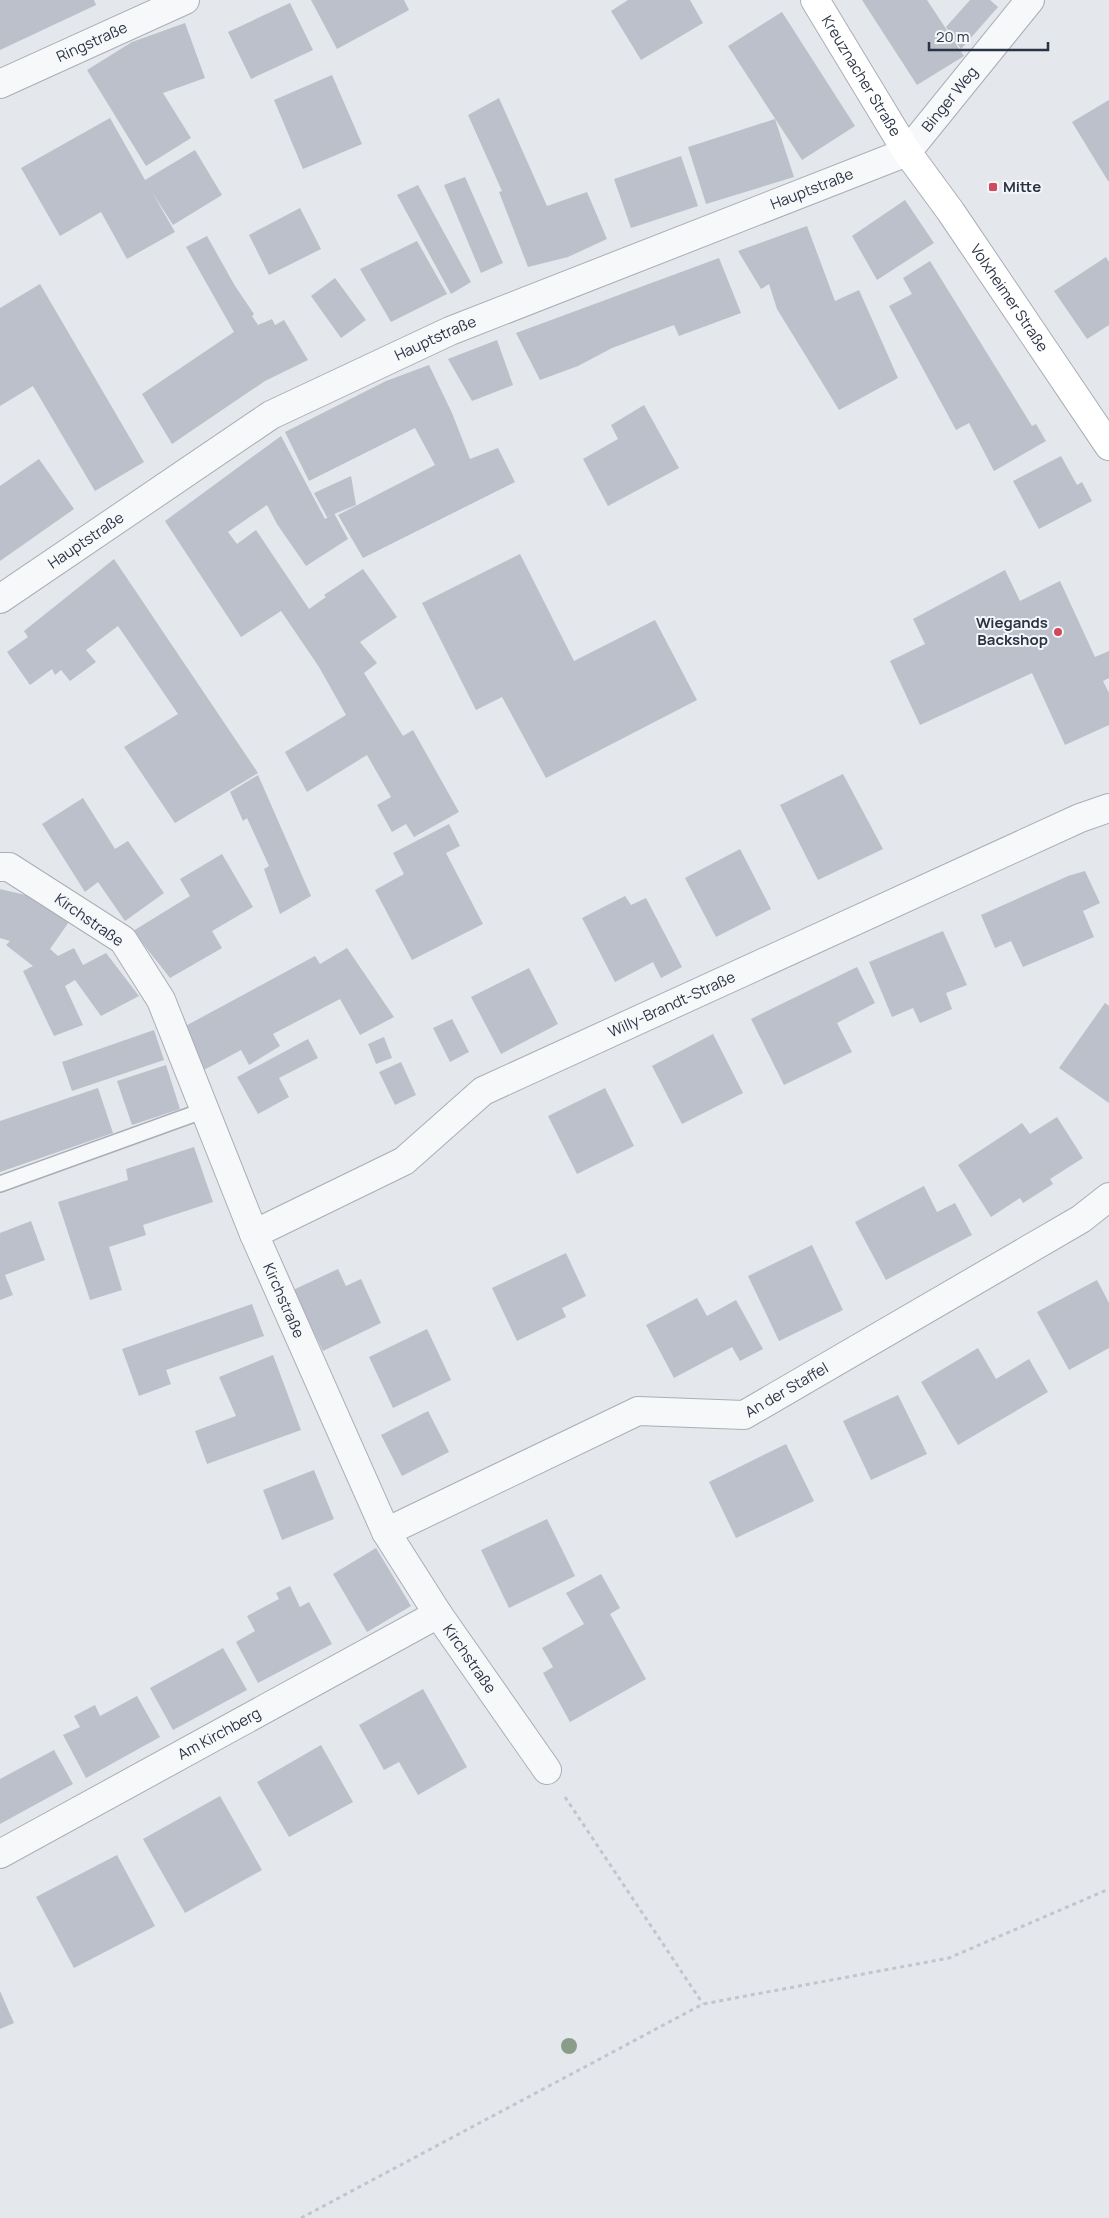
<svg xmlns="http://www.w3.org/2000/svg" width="1109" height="2218" font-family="Manrope,sans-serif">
<rect width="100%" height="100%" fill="#e4e7ec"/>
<g fill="#bbc0ca">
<polygon points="0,0 94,0 96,5 0,50"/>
<polygon points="311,0 404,0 409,10 337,49"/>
<polygon points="628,0 690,0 703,23 641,60 611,11"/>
<polygon points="862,0 927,0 964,56 917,85"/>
<polygon points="970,0 990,0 998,7 961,49 946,27"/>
<polygon points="290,3 313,50 251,79 228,32"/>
<polygon points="782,12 855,126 802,160 728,46"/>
<polygon points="185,23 205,78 163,93 191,138 146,166 87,70 132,42"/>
<polygon points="332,75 362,144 303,169 274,100"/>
<polygon points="499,98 547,206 587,192 607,239 568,257 528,267 499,192 502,191 468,115"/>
<polygon points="1109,100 1109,181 1108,181 1072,122"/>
<polygon points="110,118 145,180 195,150 222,195 173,225 152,192 175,232 127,259 101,212 60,236 21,168"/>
<polygon points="775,119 794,177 706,204 688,147"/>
<polygon points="681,156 698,206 631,228 614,179"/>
<polygon points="465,177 503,263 481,273 444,185"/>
<polygon points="418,185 471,282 451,294 397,195"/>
<polygon points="905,200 934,243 877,280 852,236"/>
<polygon points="300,208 321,249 269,275 249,235"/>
<polygon points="807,226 835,301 859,290 898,378 839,410 777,309 769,284 761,289 738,251"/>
<polygon points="207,236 235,286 254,314 252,316 258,325 272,319 275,325 284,320 308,360 265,381 172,444 142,394 234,332 186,247"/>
<polygon points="417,241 447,294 391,322 360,269"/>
<polygon points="1106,257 1109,262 1109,325 1087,339 1054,291"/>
<polygon points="719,258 741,313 679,336 674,325 612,348 578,366 540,380 516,333"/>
<polygon points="930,261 1032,426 1036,424 1046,441 994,471 969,423 956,430 889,306 912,294 903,278"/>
<polygon points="335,278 366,320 341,338 311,296"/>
<polygon points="40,284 144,462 95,491 33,386 0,406 0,308"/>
<polygon points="497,340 513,385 472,401 448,359"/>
<polygon points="429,365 452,413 470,459 498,448 515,482 363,558 338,515 435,465 415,428 309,481 285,432 386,381"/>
<polygon points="644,405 679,468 608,506 583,459 618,439 611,425"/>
<polygon points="281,436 325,519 334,513 348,539 306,566 277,524 267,505 228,532 237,544 256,530 309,609 326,597 324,595 363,569 397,617 360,642 377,663 364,673 403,736 413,730 459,812 414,837 406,824 392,832 377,805 391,797 367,755 307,792 285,752 346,715 319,667 281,611 241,637 165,521"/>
<polygon points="1061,456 1077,485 1082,482 1092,501 1039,529 1013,481"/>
<polygon points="39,459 74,509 0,561 0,486"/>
<polygon points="351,476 356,505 327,517 314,493"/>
<polygon points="520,554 574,661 655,620 697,700 546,778 502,697 476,710 422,603"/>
<polygon points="114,559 258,773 175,823 124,747 178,714 118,626 86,650 96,662 70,681 61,670 55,675 52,669 30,685 7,652 28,637 24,631"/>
<polygon points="1005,570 1020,601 1060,581 1095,657 1109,651 1109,678 1103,681 1109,693 1109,725 1065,745 1032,673 920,725 890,661 925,644 913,619"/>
<polygon points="843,774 883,849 818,880 780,805"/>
<polygon points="258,775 311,896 280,914 264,869 269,866 247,818 243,821 230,792"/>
<polygon points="83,798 115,849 128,841 164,893 125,921 98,882 85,892 42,824"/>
<polygon points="449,824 460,846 446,853 483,924 412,960 375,890 404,874 393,853"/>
<polygon points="740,849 771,909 716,937 685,878"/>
<polygon points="222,854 253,907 212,931 222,948 170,978 133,931 190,896 180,879"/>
<polygon points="1085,871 1100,903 1083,911 1094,937 1023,967 1011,941 995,948 981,915 1068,876"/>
<polygon points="0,889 42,899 71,919 50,949 58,956 74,948 83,965 106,953 139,996 101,1016 75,980 65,986 83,1025 54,1036 23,971 33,966 6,945 10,941 0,938"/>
<polygon points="625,896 631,905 646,898 682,967 661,978 653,962 615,982 582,918"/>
<polygon points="943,931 967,985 946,993 952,1009 920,1023 913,1008 892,1017 869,962"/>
<polygon points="347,948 394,1017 360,1035 340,999 273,1034 280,1046 249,1065 241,1050 202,1071 180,1029 315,956 320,964"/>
<polygon points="857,967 875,1003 837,1023 852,1052 784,1085 751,1019"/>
<polygon points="529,968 558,1024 501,1054 471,997"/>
<polygon points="1105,1003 1109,1006 1109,1103 1059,1068"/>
<polygon points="452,1019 469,1052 450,1062 433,1028"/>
<polygon points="154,1030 164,1060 72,1091 62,1062"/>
<polygon points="713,1034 743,1093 682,1124 652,1066"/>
<polygon points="384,1037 392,1058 376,1064 368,1044"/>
<polygon points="308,1039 318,1058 279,1078 289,1097 258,1114 237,1077"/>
<polygon points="401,1062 416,1095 395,1105 379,1072"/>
<polygon points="166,1065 180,1109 132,1125 117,1081"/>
<polygon points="98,1088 113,1133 0,1172 0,1121"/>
<polygon points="605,1088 634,1146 577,1174 548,1116"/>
<polygon points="1057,1117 1083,1158 1050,1179 1053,1184 1023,1203 1020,1198 991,1217 958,1165 1022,1123 1030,1134"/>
<polygon points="194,1147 213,1202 143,1225 146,1235 109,1247 122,1290 90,1300 58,1202 128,1180 126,1169"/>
<polygon points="924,1186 937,1212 955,1203 972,1235 886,1280 855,1222"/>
<polygon points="31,1221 45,1260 5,1275 13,1295 0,1300 0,1233"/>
<polygon points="812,1245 843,1310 779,1341 748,1276"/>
<polygon points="566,1253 586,1296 562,1308 566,1317 517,1341 492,1288"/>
<polygon points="338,1269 346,1286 361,1279 381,1323 323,1351 293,1290"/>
<polygon points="1097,1280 1109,1303 1109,1348 1069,1370 1037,1312"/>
<polygon points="697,1298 707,1316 736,1300 763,1349 740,1361 732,1347 674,1378 646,1325"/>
<polygon points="252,1304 264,1336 166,1370 171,1384 139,1396 122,1349"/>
<polygon points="427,1329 451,1380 393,1408 369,1357"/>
<polygon points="978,1348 996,1379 1029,1359 1048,1392 958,1445 921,1382"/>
<polygon points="273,1355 301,1430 207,1464 195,1431 236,1416 219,1377"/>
<polygon points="898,1395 927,1454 871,1480 843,1421"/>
<polygon points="428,1411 449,1452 402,1476 381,1435"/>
<polygon points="786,1444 814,1501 736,1538 709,1482"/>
<polygon points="314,1470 334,1519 282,1540 263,1490"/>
<polygon points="547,1519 575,1576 509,1608 481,1550"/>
<polygon points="376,1548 411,1606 367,1632 333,1574"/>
<polygon points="601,1574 620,1608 610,1614 646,1679 570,1722 543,1673 553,1667 542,1648 584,1624 566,1593"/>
<polygon points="290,1586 300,1607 309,1602 332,1644 258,1683 236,1642 255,1631 247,1616 279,1599 276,1593"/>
<polygon points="223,1648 247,1690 173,1730 150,1688"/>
<polygon points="423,1689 467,1767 418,1795 399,1762 384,1770 359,1725"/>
<polygon points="137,1696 160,1737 86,1778 63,1735 80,1727 74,1716 95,1705 100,1716"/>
<polygon points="321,1745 353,1802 289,1837 257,1782"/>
<polygon points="54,1750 73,1784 0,1824 0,1779"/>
<polygon points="220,1796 262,1870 185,1913 143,1839"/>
<polygon points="117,1855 155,1926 74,1968 36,1897"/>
<polygon points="0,1991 14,2023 0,2029"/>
</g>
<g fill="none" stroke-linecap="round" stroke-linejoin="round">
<defs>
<polyline id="service" points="0,1184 205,1110"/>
<g id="minor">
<path id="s1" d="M0 84 185 0"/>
<path id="s2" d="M0 599 271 415 450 331 907 152 1030 0"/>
<path id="s3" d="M0 867H9L123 940 161 1000 254 1234 386 1532 438 1614 547 1770"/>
<path id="s4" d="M254 1234 404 1161 483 1091 1080 818 1109 808"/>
<path id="s5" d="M386 1532 638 1411 744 1415 1081 1219 1109 1197"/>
<path id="s6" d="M0 1854 438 1614"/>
</g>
<g id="secondary">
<path id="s7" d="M815 0 907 152 951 212 1109 446"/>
</g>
</defs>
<use href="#service" stroke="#a9aeb7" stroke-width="18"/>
<use href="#minor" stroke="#a9aeb7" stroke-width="30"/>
<use href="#secondary" stroke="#a9aeb7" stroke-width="30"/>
<g stroke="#c2c5cb" stroke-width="3" stroke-dasharray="4 4" stroke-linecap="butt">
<polyline points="565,1797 703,2004"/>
<polyline points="301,2218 703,2004 949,1958 1109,1889"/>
</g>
<use href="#service" stroke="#f7f8fa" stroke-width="15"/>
<use href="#minor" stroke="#f7f8fa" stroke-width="28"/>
<use href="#secondary" stroke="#fff" stroke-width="28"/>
</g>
<circle fill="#899d89" cx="569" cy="2046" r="8"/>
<g fill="#d1495b" stroke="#f4f6f9" stroke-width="2">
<rect x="988" y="182" width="10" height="10" rx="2.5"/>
<circle cx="1058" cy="632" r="5"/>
</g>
<g text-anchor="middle" stroke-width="4" stroke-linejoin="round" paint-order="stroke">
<g font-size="15" fill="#2b3445" stroke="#f4f6f9">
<text dy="5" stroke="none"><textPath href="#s1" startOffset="101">Ringstraße</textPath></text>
<text dy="5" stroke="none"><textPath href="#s7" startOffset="89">Kreuznacher Straße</textPath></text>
<text dy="5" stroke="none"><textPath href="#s2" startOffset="1084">Binger Weg</textPath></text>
<text dy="5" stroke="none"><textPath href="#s2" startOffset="914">Hauptstraße</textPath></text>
<text dy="5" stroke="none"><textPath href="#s7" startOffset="356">Volxheimer Straße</textPath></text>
<text dy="5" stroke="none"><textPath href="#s2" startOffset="509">Hauptstraße</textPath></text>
<text dy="5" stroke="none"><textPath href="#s2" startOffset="104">Hauptstraße</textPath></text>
<text transform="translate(89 920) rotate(35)" y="5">Kirchstraße</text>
<text dy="5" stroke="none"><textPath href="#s4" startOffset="480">Willy-Brandt-Straße</textPath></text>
<text dy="5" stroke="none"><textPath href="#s3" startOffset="540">Kirchstraße</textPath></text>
<text dy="5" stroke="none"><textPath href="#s5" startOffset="435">An der Staffel</textPath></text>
<text dy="5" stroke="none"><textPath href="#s3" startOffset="945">Kirchstraße</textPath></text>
<text dy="5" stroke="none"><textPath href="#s6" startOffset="250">Am Kirchberg</textPath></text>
</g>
<g font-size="15" font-weight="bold" fill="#2b3445" stroke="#f4f6f9" text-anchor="start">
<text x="1003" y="192">Mitte</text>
<text x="1048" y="628" text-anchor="end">Wiegands<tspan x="1048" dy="17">Backshop</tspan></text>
</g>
</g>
<path d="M929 42v8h119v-8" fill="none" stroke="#2b3445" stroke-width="2.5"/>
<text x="936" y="42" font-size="15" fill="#2b3445" stroke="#f4f6f9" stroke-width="4" paint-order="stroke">20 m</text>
</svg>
